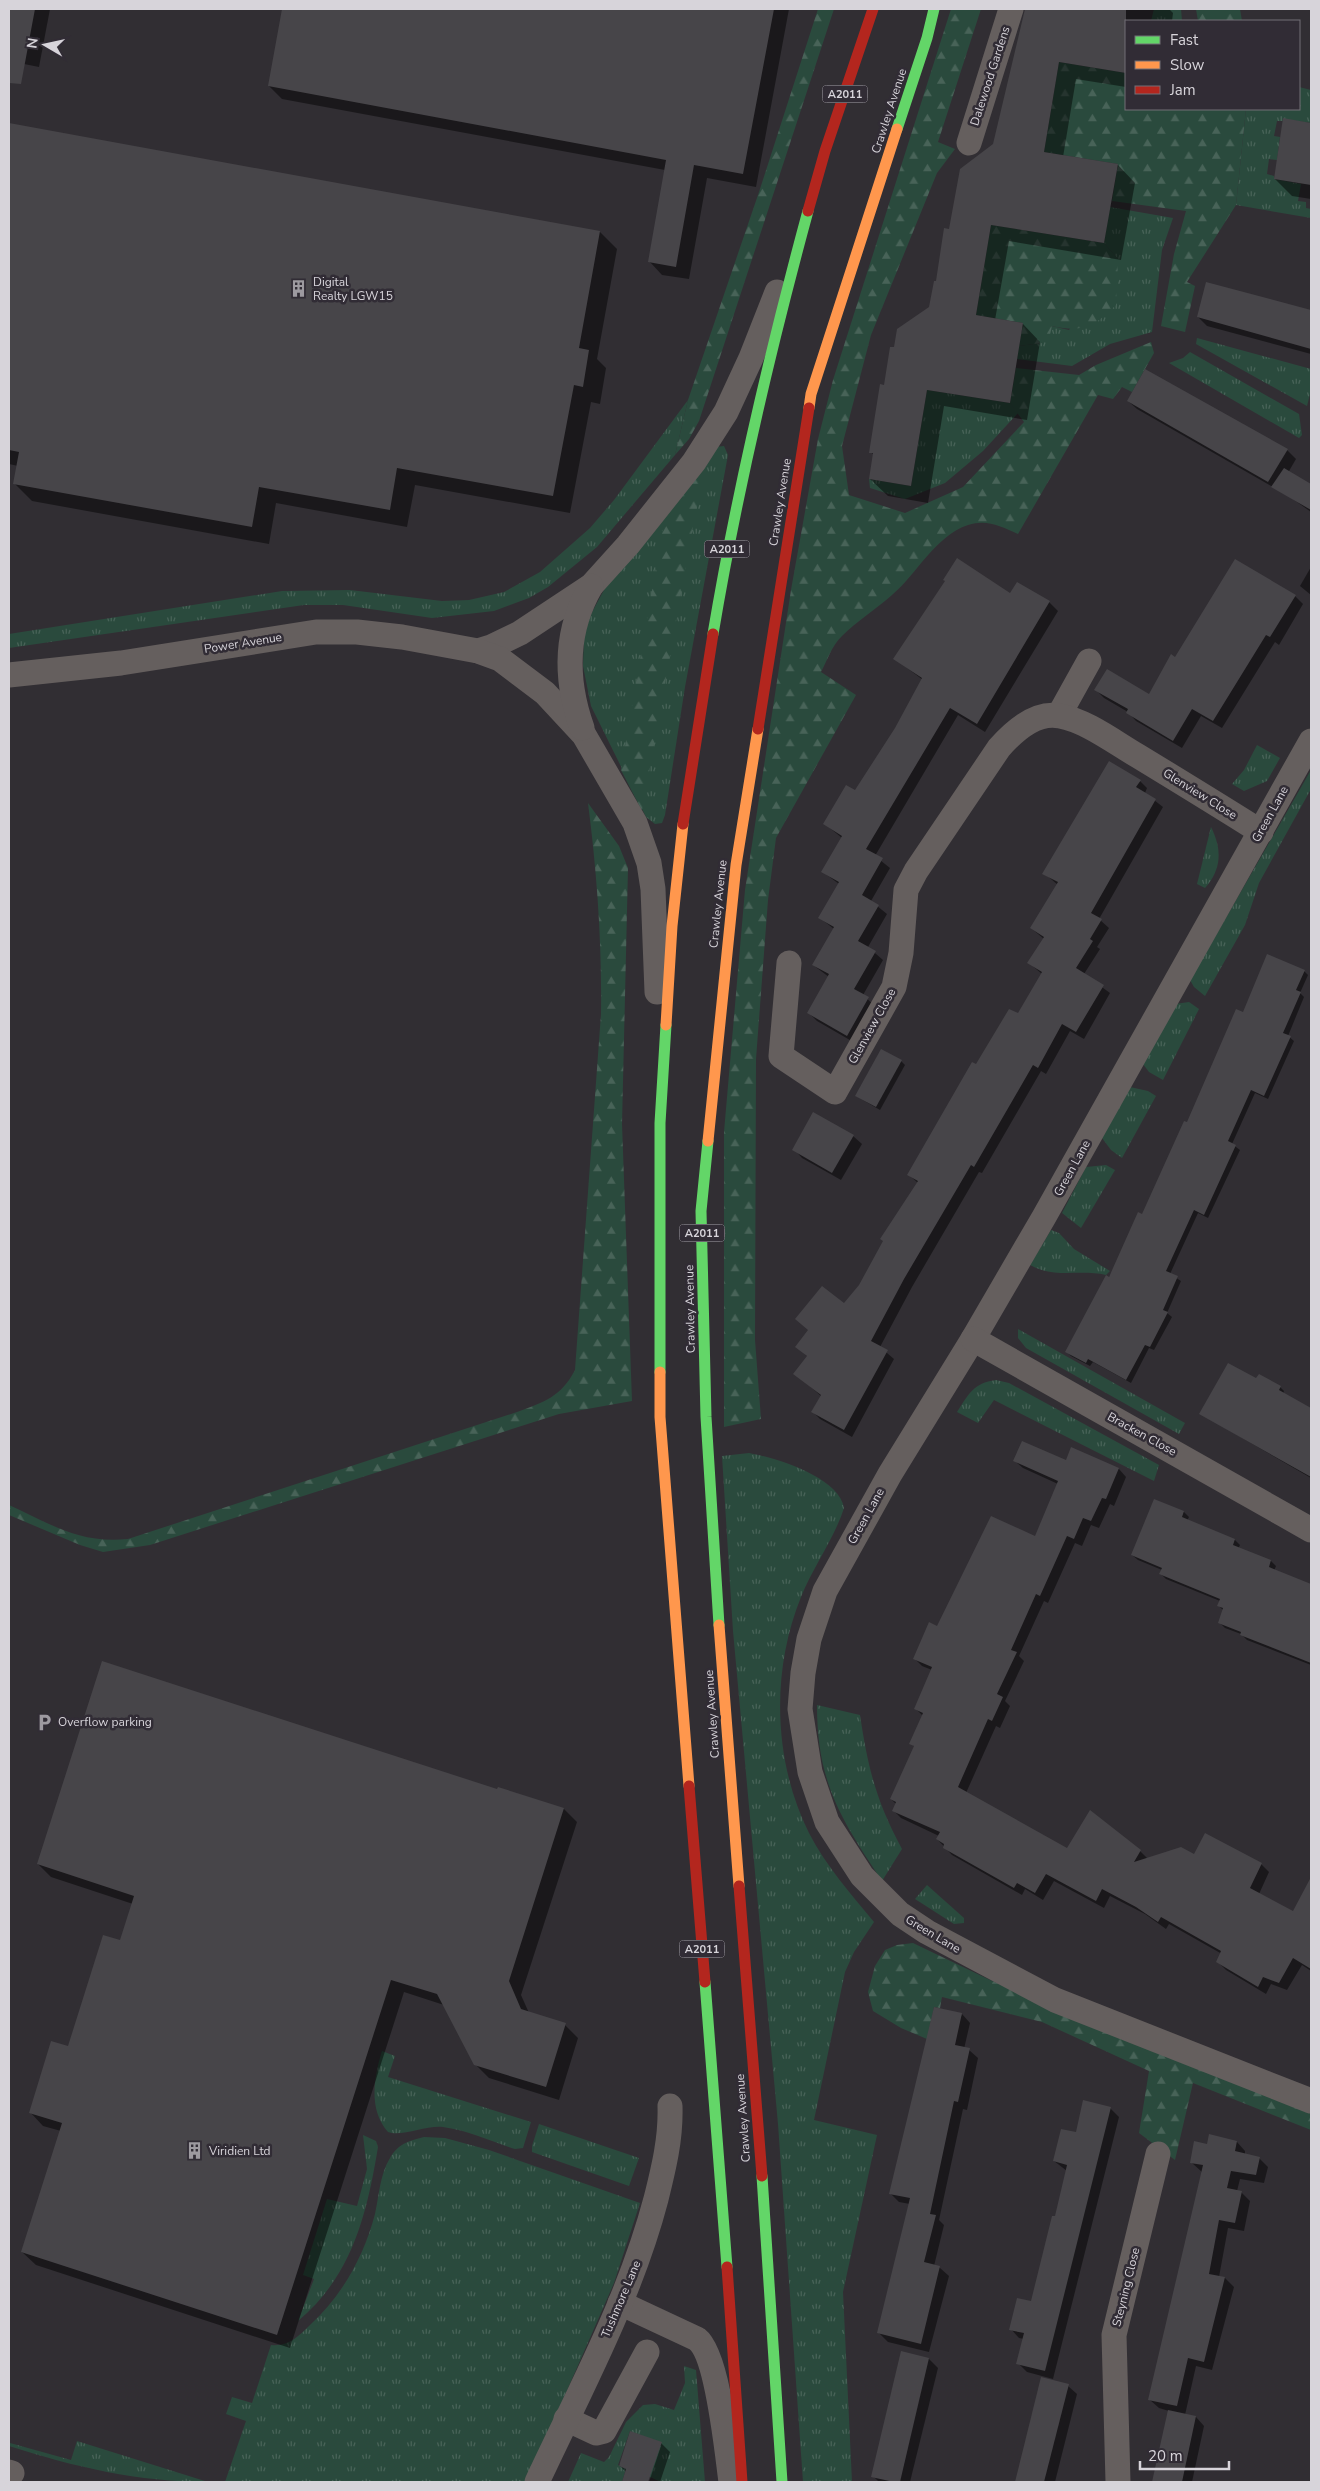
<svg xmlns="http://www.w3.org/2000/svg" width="1320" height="2491" font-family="'Nunito Sans',sans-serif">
<defs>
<pattern id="grass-tufts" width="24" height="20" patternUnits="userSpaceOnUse" patternTransform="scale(1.25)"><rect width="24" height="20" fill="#2a4a3d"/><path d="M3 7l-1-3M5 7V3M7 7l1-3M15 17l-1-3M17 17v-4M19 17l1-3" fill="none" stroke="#486358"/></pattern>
<pattern id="forest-firs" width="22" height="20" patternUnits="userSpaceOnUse" patternTransform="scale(1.25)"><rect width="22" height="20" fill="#2a4a3d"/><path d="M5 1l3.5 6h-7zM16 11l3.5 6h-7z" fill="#486358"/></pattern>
</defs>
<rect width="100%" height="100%" fill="#312e33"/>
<g fill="url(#grass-tufts)">
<polygon points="1154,9 1181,9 1182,21 1151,21"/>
<polygon points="1299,87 1311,90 1311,123 1284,119 1283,121 1277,121 1274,136 1280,137 1277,160 1269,159 1267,174 1274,176 1274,179 1301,184 1298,201 1306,202 1306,208 1311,209 1311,218 1236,205 1246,109 1299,109"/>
<polygon points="1110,207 1173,218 1162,250 1152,332 1110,344 1072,366 1017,359 1019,346 1042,343 1052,326 1069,330 1118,259 1104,243"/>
<polygon points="1197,338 1311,369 1311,390 1307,406 1196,344"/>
<polygon points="1190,352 1299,414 1302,435 1299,438 1169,363 1183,358"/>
<polygon points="927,390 1010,403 1018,413 983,451 945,483 905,499 870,488 869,479 911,486"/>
<polygon points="688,400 675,455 597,547 548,587 529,598 494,611 432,618 343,605 304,605 9,648 9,634 282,591 350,590 442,601 469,600 504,592 540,572 590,528 614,500"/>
<polygon points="724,446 728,455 685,687 665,815 662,823 655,824 646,817 591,706 583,666 584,637 590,616 605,588 715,447"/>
<polygon points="1257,745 1280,758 1267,781 1244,791 1232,784 1244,770"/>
<polygon points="1311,770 1311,789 1259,883 1245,925 1205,996 1194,987 1190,980"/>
<path d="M1211 827C1222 849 1222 869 1205 888L1197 884Z"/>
<polygon points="1189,1002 1199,1009 1163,1080 1149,1072 1143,1064 1175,1004"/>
<polygon points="1130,1087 1148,1091 1156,1096 1122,1158 1111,1150 1102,1138"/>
<polygon points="1106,1165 1115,1170 1081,1228 1062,1213 1086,1167"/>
<path d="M1051 1230 1059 1233 1074 1249 1110 1271 1106 1275C1080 1269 1054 1279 1030 1265Z"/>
<polygon points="1018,1329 1185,1423 1179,1434 1026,1348 1018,1338"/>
<path d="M996 1380 1009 1383 1159 1465 1154 1481 994 1400 978 1423 957 1412C969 1394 973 1383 996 1380Z"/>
<path d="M749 1453C776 1458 839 1477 844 1508 835 1537 813 1567 801 1597 771 1671 773 1761 809 1833 826 1866 851 1894 874 1922L854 1952 845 1972 814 2120 877 2135 843 2292 852 2482H803L778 2124 733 1631 722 1456Z"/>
<path d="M817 1705 860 1715C868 1768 876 1801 902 1849L882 1881C841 1819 817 1783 817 1705Z"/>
<polygon points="927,1885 964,1918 964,1923 954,1924 915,1899"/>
<path d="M382 2051 395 2056 388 2077 531 2122 523 2148 515 2149C492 2142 467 2130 443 2127 426 2125 402 2137 388 2132 368 2109 374 2077 382 2051Z"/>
<polygon points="539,2124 639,2158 629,2186 532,2152 532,2146"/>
<path d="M363 2135 376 2141 378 2147C367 2214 352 2276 298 2321L314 2279 303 2275 327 2199 357 2206 367 2169Z"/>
<path d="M424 2137 445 2138 489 2150 640 2203 614 2283 527 2482H225L246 2421 226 2414 232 2397 252 2403 271 2345C288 2347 299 2336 310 2325 342 2296 364 2256 375 2214 379 2196 380 2174 390 2158 398 2144 408 2141 424 2137Z"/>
<polygon points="684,2366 696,2370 705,2482 661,2482 650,2477 630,2431 618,2465 626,2469 622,2482 568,2482 581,2453 604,2462 609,2457 626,2422 643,2405 655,2404 674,2410 685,2383"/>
<path d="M77 2441 208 2482C139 2482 74 2467 9 2446L10 2443 71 2460Z"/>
</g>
<g fill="url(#forest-firs)">
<polygon points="818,9 834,9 699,421 689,439 675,455 688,400 759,192"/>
<path d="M951 9H981L938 142 955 149 937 173 871 335 842 446 849 495 905 513 963 487 1024 422 1010 403 1016 368 1079 375 1096 365 1151 342 1154 353 1132 392 1122 387 1113 399 1098 395 1018 534C1000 526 987 519 968 525 935 536 917 574 892 595 876 609 857 621 842 636 832 645 827 661 821 672L856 695 776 838 768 900 756 1059 755 1340 761 1419 724 1427V1132L745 890 791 590 818 439 833 380Z"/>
<polygon points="1196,9 1240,9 1242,21 1198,21"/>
<polygon points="1059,62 1126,73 1126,109 1246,109 1236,205 1187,282 1195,286 1185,332 1161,326 1174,254 1186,211 1112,201 1118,164 1044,152"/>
<path d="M991 225 1104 243 1118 259 1116 305C1095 326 1083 333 1052 326L1049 339 1042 343 1019 346 1023 323 976 315Z"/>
<polygon points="705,460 642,811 621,770 666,509"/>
<path d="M588 803 619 846 628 868 622 1124 632 1401 559 1414 150 1545 103 1552 80 1545 9 1515V1505C51 1524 79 1544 128 1539L517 1412C544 1402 561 1397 575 1370L601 1014C602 943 597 873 588 803Z"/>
<polygon points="913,1943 988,1979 1104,2030 1311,2108 1311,2130 1193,2083 1175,2160 1139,2133 1149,2071 1042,2022 942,1997 940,2008 934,2007 927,2039 901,2028 873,2011 868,1992 875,1966 885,1950 897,1945"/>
</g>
<g fill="#0007">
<polygon points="9,9 50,9 39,67 9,61"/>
<polygon points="283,9 789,9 756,187 707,178 689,279 662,275 649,261 665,170 282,99 269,86"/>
<polygon points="1026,9 1169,9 1173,13 1172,21 1126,21 1126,87 1076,79 1063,157 1118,165 1135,183 1121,260 1009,241 995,320 1023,324 1040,342 1027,420 944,406 928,503 888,496 870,479 874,455 871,452 895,349 930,308 950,230 994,145"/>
<polygon points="1284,120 1311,124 1311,199 1292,196 1275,179"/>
<polygon points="9,124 600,232 617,249 597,359 606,368 600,404 591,402 570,513 415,485 407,527 276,503 269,544 32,501 14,483 18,466 9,464"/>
<polygon points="1207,284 1311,311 1311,354 1207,326 1198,317"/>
<polygon points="1128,401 1287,450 1296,459 1278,490 1137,409"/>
<polygon points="1301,479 1311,485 1311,512 1290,497"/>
<polygon points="1311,567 1311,595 1300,586"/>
<polygon points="1010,595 1049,602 1058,611 985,732 958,715 875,856 890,868 871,901 887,914 868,947 883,960 863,995 876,1007 855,1043 817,1021 809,1013 829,977 813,965 834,929 820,918 839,884 823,872 842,838 825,824 855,792 896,729 923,680 894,658"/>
<polygon points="1295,596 1303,604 1279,645 1275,642 1222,728 1201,716 1182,748 1136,721 1128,712 1104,698 1096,690 1149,696"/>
<polygon points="1140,781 1147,788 1145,793 1163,807 1099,919 1109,928 1097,947 1100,949 1084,974 1110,993 1084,1039 1070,1031 1046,1074 1041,1071 982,1173 979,1172 912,1287 880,1347 894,1359 852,1437 820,1419 812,1411 821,1396 795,1373 808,1357 796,1346 844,1305 860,1285 918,1183 909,1175 976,1066 1018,1015 1042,974 1029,963 1044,939 1031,928 1058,885 1044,873"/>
<polygon points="1304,971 1308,975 1300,993 1304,997 1288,1036 1294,1041 1268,1099 1255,1093 1232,1144 1240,1150 1208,1218 1198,1213 1170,1274 1181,1281 1167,1313 1172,1317 1154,1350 1149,1348 1131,1383 1093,1362 1090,1366 1071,1356 1067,1352 1143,1216 1243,1013"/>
<polygon points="901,1061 905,1065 880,1110 856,1096"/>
<polygon points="853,1136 862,1144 841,1180 802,1158 794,1149"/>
<polygon points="1257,1380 1280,1387 1284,1391 1283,1394 1311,1410 1311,1478 1201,1414"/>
<polygon points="1072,1449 1119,1469 1126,1477 1114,1506 1110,1504 1099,1528 1091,1525 1082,1546 1075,1543 1048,1603 1044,1601 1019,1656 1024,1661 1005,1701 1010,1706 1000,1728 996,1726 966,1793 1068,1850 1140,1851 1148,1859 1194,1856 1261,1864 1269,1872 1259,1894 1293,1913 1302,1897 1311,1903 1311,1971 1302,1965 1287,1990 1271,1984 1266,1994 1226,1970 1218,1962 1222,1954 1169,1924 1166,1929 1145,1914 1110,1896 1104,1908 1054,1881 1043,1900 1025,1889 1022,1895 952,1855 937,1839 939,1836 901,1818 893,1810 896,1804 891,1799 915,1747 911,1743 923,1716 915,1708 932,1670 922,1666 914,1658 938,1627 1035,1538 1058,1484 1023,1468 1015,1461 1066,1462"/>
<polygon points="1155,1500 1184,1512 1189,1517 1187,1521 1235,1540 1240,1545 1238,1549 1271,1561 1276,1566 1274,1571 1311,1585 1311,1665 1247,1640 1241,1634 1225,1628 1220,1623 1224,1611 1219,1606 1220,1601 1166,1579 1161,1574 1162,1570 1138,1560 1132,1555"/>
<polygon points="499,1788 564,1809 577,1822 521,1995 529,2013 565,2025 578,2038 559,2100 489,2078 475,2064 444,2005 404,1992 290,2348 36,2265 22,2252 61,2131 43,2126 30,2112 68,2048 121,1942 133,1904 51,1877 38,1864 498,1791"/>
<polygon points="962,2014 970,2023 964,2049 969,2050 978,2058 967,2110 963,2109 939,2220 944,2225 934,2266 940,2268 949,2276 929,2352 888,2342 879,2333 910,2204 899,2202 890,2193"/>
<polygon points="1110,2108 1119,2117 1053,2379 1027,2372 1018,2363 1024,2339 1019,2338 1011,2329 1032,2302 1056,2218 1067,2171 1054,2161 1077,2133"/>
<polygon points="1237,2142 1245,2151 1245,2155 1259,2158 1268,2167 1264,2183 1240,2179 1237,2191 1241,2192 1250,2201 1244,2231 1228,2228 1219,2277 1225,2278 1234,2287 1212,2370 1196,2366 1185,2415 1196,2417 1204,2426 1192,2482 1153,2482 1169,2411 1159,2408 1150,2400 1202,2172 1192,2163 1208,2145"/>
<polygon points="902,2353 929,2359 938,2368 910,2482 879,2482 873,2476"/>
<polygon points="1042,2379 1068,2386 1077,2394 1055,2482 1016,2482"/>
<polygon points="661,2443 670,2452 660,2482 649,2482 661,2446 659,2446 647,2482 623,2482 626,2472 619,2465"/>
</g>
<g fill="#474549">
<polygon points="9,9 35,9 21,84 9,83"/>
<polygon points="282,9 774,9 743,174 694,165 676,267 648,262 666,160 268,86"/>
<polygon points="1025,9 1126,9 1126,73 1059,62 1044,152 1118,164 1104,243 991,225 976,315 1023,323 1010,403 927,390 911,486 869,479 873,453 869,453 880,384 884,385 890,347 894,347 897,329 929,307 934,281 936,281 944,228 949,229 960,169 993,144"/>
<polygon points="1283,118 1311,123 1311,185 1274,179"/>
<polygon points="9,123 600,231 579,348 589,350 583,387 574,385 553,496 397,468 390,510 259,487 252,527 13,484 19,452 9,450"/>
<polygon points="1206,282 1311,310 1311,349 1197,317"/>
<polygon points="1145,369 1288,449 1268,482 1127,401"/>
<polygon points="1284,468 1311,484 1311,510 1271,487"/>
<polygon points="957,558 1010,593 1017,582 1050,601 977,724 950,708 866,849 883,858 862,895 879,905 858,941 876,951 854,989 869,997 847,1036 807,1013 829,974 812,965 834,927 818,918 839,882 821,872 842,836 823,824 846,785 855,790 895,728 922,678 893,659 945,581 943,580"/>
<polygon points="1235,559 1296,595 1270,637 1266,635 1213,721 1192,709 1173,741 1126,713 1128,709 1094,690 1107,669 1149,694 1171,654 1175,657"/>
<polygon points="1109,761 1141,780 1136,787 1156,799 1091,913 1102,919 1090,939 1093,941 1076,968 1104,985 1076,1032 1062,1024 1038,1068 1033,1065 974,1167 971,1165 904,1279 871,1341 888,1350 844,1430 811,1412 821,1395 793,1374 807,1356 795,1347 808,1330 795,1319 822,1286 844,1303 859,1285 883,1241 880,1239 918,1181 907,1175 972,1062 976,1064 1009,1009 1018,1013 1042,972 1027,963 1044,937 1030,928 1058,882 1042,874"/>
<polygon points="1267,954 1305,970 1296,990 1301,992 1283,1033 1291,1036 1264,1096 1251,1090 1228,1141 1236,1145 1204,1215 1194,1210 1166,1271 1178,1276 1163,1310 1168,1312 1150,1347 1145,1345 1126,1380 1088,1359 1086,1363 1065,1352 1106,1275 1109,1277 1138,1212 1142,1214 1184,1121 1187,1122 1236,1009 1243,1012"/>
<polygon points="881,1049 902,1060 876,1107 855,1096"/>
<polygon points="813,1112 854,1135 832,1173 792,1150"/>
<polygon points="1228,1363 1256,1378 1259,1374 1281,1386 1279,1390 1311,1408 1311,1477 1199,1414"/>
<polygon points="1022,1441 1066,1460 1071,1447 1119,1468 1106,1499 1102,1498 1091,1521 1083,1518 1074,1539 1067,1536 1040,1596 1036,1594 1011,1650 1017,1652 997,1694 1003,1697 992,1721 988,1719 958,1787 1067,1848 1090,1810 1141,1850 1134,1862 1181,1847 1194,1854 1205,1833 1262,1863 1250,1888 1293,1911 1311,1877 1311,1969 1293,1958 1279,1983 1263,1977 1258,1987 1216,1962 1221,1951 1161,1917 1158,1922 1136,1907 1102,1889 1096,1901 1046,1874 1035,1893 1017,1883 1014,1888 943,1848 944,1844 936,1839 940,1832 892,1811 896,1802 890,1799 914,1746 909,1744 923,1713 914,1709 932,1667 913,1659 929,1622 937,1626 991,1516 1035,1536 1058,1481 1013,1461"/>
<polygon points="1154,1499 1184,1511 1182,1517 1235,1539 1233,1545 1271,1560 1269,1567 1311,1584 1311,1663 1240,1635 1241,1632 1218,1623 1223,1608 1217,1606 1220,1599 1159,1574 1162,1568 1131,1555"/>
<polygon points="102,1661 497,1789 498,1787 564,1808 509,1981 521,2009 566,2023 546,2087 474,2065 437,1994 391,1980 277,2335 21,2252 62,2123 29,2113 51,2041 68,2046 103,1935 120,1940 134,1896 37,1864"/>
<polygon points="934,2007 962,2013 955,2045 970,2048 958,2102 954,2101 930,2214 936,2215 924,2262 940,2266 921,2344 877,2333 910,2198 889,2194"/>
<polygon points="1083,2100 1111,2107 1045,2371 1016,2364 1024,2333 1009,2330 1017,2298 1031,2301 1052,2216 1055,2216 1067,2165 1053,2161 1061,2129 1076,2132"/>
<polygon points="1209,2134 1237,2141 1235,2151 1260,2157 1256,2175 1231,2171 1227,2188 1242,2191 1235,2223 1219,2220 1209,2274 1225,2277 1204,2362 1188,2358 1177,2406 1148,2400 1203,2165 1190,2163 1194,2141 1207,2144"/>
<polygon points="901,2351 929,2358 900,2482 894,2482 871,2477"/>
<polygon points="1041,2377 1069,2384 1044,2482 1015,2482"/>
<polygon points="1168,2410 1196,2416 1182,2482 1152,2482"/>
<polygon points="630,2431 662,2442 648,2482 622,2482 626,2469 619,2466"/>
</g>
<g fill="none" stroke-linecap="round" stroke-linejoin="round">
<g stroke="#655f5e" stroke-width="25">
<polyline points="969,143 1011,9"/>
<polyline points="478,651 491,647 520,633 591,586 628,545 694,462 726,412 751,358 777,292"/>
<polyline points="9,675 121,663 316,632 357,632 402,637 478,651 500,659 545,693 584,735 635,823 649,863 653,889 657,992"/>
<polyline points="1059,715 1089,661"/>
<path d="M582 728C565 680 565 631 591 586"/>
<polyline points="1311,741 1044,1217 973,1339 890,1474 825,1591 809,1639 803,1673 800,1709 810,1772 827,1822 862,1876 900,1914 927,1932 1055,2000 1311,2101"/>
<path d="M789 963 781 1056 835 1092 894 987 901 953 906 890 916 871 999 748C1013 732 1036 711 1060 716 1087 721 1114 742 1138 756 1179 781 1220 806 1261 832"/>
<polyline points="973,1339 1311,1530"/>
<path d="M620 2303 697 2339C718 2355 727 2453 731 2482"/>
<polyline points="566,2419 596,2433 604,2431 647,2352"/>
<polyline points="9,2472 12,2473"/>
<path d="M537 2482C580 2390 630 2298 656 2199 664 2167 671 2138 670 2106"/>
<polyline points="1118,2482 1114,2335 1158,2154"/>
</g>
<g stroke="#63d668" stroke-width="11">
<polyline points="897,129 927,38 934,9"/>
<path d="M713 634C737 491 770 351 808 211"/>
<polyline points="708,1141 701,1211 706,1417 719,1625"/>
<polyline points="660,1372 660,1123 666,1025"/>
<polyline points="705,1982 727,2267"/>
<polyline points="762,2176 782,2482"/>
</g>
<g stroke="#ff974d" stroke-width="11">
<polyline points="809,408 811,394 897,129"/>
<polyline points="666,1025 672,926 683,824"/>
<polyline points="708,1141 736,865 758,729"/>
<polyline points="660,1372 660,1417 689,1786"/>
<polyline points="719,1625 739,1886"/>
</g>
<g stroke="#b3261e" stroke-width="11">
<polyline points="808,211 825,151 873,9"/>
<polyline points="758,729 809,408"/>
<polyline points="683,824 713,634"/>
<polyline points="689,1786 705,1982"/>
<polyline points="739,1886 762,2176"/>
<polyline points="727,2267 742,2482"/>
</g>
</g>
<defs>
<symbol id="building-bare" viewBox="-9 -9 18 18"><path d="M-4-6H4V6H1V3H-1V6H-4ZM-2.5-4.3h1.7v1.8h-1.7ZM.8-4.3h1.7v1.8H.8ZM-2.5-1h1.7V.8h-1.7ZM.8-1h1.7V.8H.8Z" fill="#9d9aa0" stroke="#312c35" stroke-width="2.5" paint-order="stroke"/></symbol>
<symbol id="parking-bare" viewBox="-9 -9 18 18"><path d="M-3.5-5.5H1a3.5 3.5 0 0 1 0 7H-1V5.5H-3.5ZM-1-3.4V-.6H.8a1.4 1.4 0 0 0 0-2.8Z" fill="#9d9aa0" stroke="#312c35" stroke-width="2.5" paint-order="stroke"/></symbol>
</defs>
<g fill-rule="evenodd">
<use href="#building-bare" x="286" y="276" width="25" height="25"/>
<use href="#parking-bare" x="32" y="1710" width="25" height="25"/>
<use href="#building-bare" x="182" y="2138" width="25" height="25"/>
</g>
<g text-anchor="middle" stroke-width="5" stroke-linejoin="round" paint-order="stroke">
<g fill="#312c35" stroke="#a5a2a8" stroke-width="1">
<rect x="822.5" y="85.5" width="45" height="17" rx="4"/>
<rect x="704.5" y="540.5" width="45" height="17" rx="4"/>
<rect x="679.5" y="1224.5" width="45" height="17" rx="4"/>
<rect x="679.5" y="1940.5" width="45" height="17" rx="4"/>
</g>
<g font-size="11" font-weight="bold" fill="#d7d4da">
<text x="845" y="98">A2011</text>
<text x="727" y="553">A2011</text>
<text x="702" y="1237">A2011</text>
<text x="702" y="1953">A2011</text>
</g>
<g font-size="12" fill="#d7d4da" stroke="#312c35">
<text transform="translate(990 76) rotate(-72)" y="4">Dalewood Gardens</text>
<text transform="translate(889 111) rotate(-72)" y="4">Crawley Avenue</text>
<text transform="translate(780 502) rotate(-81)" y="4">Crawley Avenue</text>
<text transform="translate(243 643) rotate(-9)" y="4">Power Avenue</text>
<text transform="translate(1200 794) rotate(32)" y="4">Glenview Close</text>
<text transform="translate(1270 814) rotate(-61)" y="4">Green Lane</text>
<text transform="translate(718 904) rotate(-84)" y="4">Crawley Avenue</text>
<text transform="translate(872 1026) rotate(-61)" y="4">Glenview Close</text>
<text transform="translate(1072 1168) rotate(-61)" y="4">Green Lane</text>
<text transform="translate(690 1309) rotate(-91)" y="4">Crawley Avenue</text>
<text transform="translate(1142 1434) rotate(29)" y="4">Bracken Close</text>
<text transform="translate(866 1516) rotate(-61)" y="4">Green Lane</text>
<text transform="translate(712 1714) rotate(-94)" y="4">Crawley Avenue</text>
<text transform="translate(933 1934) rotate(31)" y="4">Green Lane</text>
<text transform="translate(743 2118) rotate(-94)" y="4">Crawley Avenue</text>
<text transform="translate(1126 2287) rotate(-76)" y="4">Steyning Close</text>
<text transform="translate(621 2299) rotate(-67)" y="4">Tushmore Lane</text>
</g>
<g font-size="12" fill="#d7d4da" stroke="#312c35" text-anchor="start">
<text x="313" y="286">Digital<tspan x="313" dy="14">Realty LGW15</tspan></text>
<text x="58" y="1726">Overflow parking</text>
<text x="209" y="2155">Viridien Ltd</text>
</g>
</g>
<rect width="1320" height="2491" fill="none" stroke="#d7d4da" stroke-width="20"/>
<rect x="1125" y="20" width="175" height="90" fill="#312c35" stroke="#736f77"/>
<rect x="1135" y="36" width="25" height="8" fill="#63d668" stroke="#736f77"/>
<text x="1170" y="45" font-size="15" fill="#d7d4da">Fast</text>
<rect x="1135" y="61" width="25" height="8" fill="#ff974d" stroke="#736f77"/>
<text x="1170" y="70" font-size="15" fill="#d7d4da">Slow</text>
<rect x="1135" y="86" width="25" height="8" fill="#b3261e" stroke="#736f77"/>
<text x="1170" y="95" font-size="15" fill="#d7d4da">Jam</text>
<g transform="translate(45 45) rotate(279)" stroke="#312c35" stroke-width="4" paint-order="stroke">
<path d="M0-4L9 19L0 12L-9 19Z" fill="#d7d4da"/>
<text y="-8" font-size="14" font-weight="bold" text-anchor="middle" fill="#d7d4da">N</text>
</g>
<path d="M1140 2461v8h89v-8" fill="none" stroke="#d7d4da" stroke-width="2.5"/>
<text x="1148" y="2461" font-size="15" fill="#d7d4da" stroke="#312c35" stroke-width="4" paint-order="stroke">20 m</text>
</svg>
